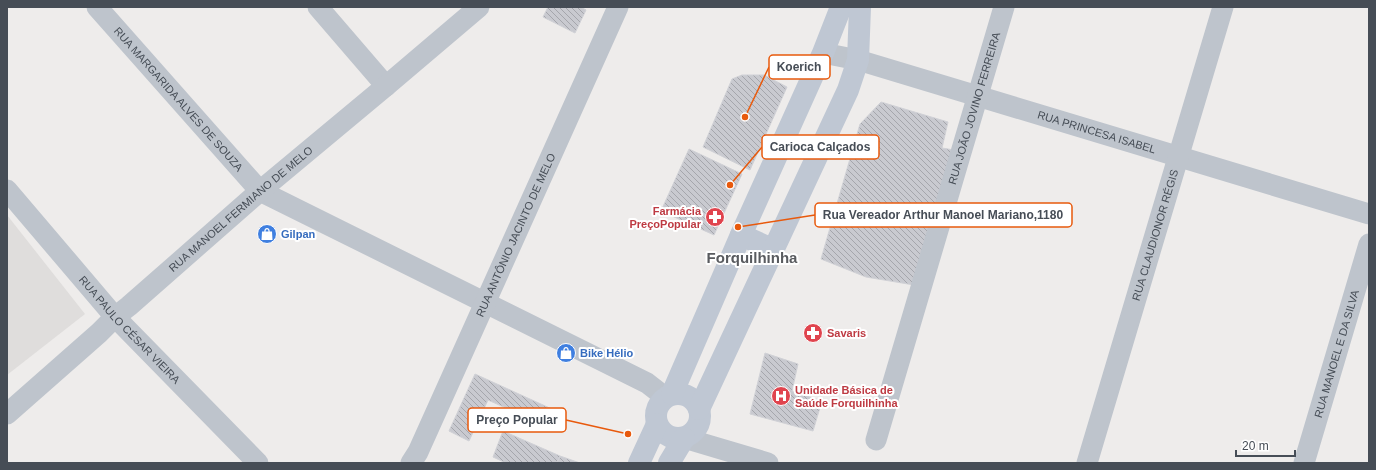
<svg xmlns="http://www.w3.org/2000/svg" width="1376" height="470" font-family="Arial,sans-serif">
<defs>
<pattern id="building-back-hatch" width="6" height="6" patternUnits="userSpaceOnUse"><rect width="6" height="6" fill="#c9cad0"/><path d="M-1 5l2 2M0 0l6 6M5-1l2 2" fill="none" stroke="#a5a6ac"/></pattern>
</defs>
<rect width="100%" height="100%" fill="#eeeceb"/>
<polygon fill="#dfdddc" points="7,215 85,314 7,375"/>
<g fill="url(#building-back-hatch)" stroke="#d0d1d6">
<polygon points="548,7 581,7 586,10 575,33 543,17"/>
<polygon points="742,75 764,75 787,87 750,170 703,147 732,79"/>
<polygon points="881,102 948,122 942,148 954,150 914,285 866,277 821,259 860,124"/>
<polygon points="689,149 742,174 714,235 661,211"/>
<polygon points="765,353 798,364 792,391 822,401 813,431 750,414"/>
<polygon points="475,374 554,410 546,426 488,400 469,441 449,431"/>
<polygon points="503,431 560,456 557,463 506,463 493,457"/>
<polygon points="560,456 580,463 557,463"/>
</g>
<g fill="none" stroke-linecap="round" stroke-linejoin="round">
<g stroke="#bec4cc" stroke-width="21">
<path id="s1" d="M97 7 260 191 647 383 665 397"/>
<polyline points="318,7 386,86"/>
<path id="s2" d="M823 53 858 60 1369 214"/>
<path id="s3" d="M7 190 115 317 258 463"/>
<path id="s4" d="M7 414 99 333 115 317 129 306 260 191 386 86 479 7"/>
<polyline points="684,438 768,463"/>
<path id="s5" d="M876 440 1004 7"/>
<path id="s6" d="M411 463 418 452 618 7"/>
<path id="s7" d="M1087 463 1223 7"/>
<path id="s8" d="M1304 463 1369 244"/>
</g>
<g stroke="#bfc7d3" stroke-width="22">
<polyline points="741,235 774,250"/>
<circle cx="678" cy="416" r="22"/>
<polyline points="672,394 741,235 823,53 841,7"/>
<polyline points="699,409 848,90 858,60 860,7"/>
<polyline points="639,463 657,424"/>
<polyline points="669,463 684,438"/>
</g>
</g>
<defs>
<symbol id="pharmacy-disc" viewBox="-11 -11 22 22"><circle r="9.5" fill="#e0444e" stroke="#fff"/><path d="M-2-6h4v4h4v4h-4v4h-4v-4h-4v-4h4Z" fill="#fff"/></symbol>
<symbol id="shop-disc" viewBox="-11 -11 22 22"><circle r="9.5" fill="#3f7fe0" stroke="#fff"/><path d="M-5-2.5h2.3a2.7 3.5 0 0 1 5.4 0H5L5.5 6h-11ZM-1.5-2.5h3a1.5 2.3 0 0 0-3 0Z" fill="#fff"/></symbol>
<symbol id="hospital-disc" viewBox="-11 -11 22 22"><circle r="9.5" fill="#e0444e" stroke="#fff"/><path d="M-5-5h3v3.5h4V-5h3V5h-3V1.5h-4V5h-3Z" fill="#fff"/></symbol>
</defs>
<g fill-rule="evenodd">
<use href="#pharmacy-disc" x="704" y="206" width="22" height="22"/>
<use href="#shop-disc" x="256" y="223" width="22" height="22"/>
<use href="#pharmacy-disc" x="802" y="322" width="22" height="22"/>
<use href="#shop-disc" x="555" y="342" width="22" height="22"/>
<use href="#hospital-disc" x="770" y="385" width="22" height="22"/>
</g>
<g text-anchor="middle" stroke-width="4" stroke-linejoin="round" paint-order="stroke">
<g font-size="11" fill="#464d56" stroke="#fff">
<text dy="4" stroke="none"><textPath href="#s1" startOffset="123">RUA MARGARIDA ALVES DE SOUZA</textPath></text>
<text dy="4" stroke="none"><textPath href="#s5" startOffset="346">RUA JOÃO JOVINO FERREIRA</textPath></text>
<text dy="4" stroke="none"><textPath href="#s2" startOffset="285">RUA PRINCESA ISABEL</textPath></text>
<text dy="4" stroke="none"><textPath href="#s4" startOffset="311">RUA MANOEL FERMIANO DE MELO</textPath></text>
<text dy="4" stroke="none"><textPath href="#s7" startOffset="238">RUA CLAUDIONOR RÉGIS</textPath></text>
<text dy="4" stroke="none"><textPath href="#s6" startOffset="251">RUA ANTÔNIO JACINTO DE MELO</textPath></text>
<text dy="4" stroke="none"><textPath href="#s3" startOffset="186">RUA PAULO CÉSAR VIEIRA</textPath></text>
<text dy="4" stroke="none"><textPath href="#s8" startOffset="114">RUA MANOEL E DA SILVA</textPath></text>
</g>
<g font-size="11" font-weight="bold" fill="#be3a42" stroke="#fff" text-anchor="start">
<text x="701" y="215" text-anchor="end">Farmácia<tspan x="701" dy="13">PreçoPopular</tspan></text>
<text x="827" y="337">Savaris</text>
<text x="795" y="394">Unidade Básica de<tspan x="795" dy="13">Saúde Forquilhinha</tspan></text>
</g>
<g font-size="11" font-weight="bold" fill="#366cbe" stroke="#fff" text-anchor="start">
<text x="281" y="238">Gilpan</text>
<text x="580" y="357">Bike Hélio</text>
</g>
<g font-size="15" font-weight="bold" fill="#595b5f" stroke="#fff">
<text x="752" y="263">Forquilhinha</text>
</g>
</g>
<path fill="none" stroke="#e8590c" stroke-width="1.5" d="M745 117L769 67M730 185L762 147M738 227L815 215M628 434L566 420"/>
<g fill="#e8590c" stroke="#fff" stroke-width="1.5">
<circle cx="745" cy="117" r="4"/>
<circle cx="730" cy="185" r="4"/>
<circle cx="738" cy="227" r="4"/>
<circle cx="628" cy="434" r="4"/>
</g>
<g fill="#fff" stroke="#e8590c" stroke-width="1.5">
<rect x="769" y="55" width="61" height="24" rx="4"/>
<rect x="762" y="135" width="117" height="24" rx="4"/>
<rect x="815" y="203" width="257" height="24" rx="4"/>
<rect x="468" y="408" width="98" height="24" rx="4"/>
</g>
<g font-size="12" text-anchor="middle" font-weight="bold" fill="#464d56">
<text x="799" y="71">Koerich</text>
<text x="820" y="151">Carioca Calçados</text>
<text x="943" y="219">Rua Vereador Arthur Manoel Mariano,1180</text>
<text x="517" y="424">Preço Popular</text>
</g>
<rect width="1376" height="470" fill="none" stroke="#464d56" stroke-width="16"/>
<path d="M1236 450v6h59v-6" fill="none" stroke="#464d56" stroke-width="2"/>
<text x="1242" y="450" font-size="12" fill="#464d56" stroke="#ffffff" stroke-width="3" paint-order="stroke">20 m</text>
</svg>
